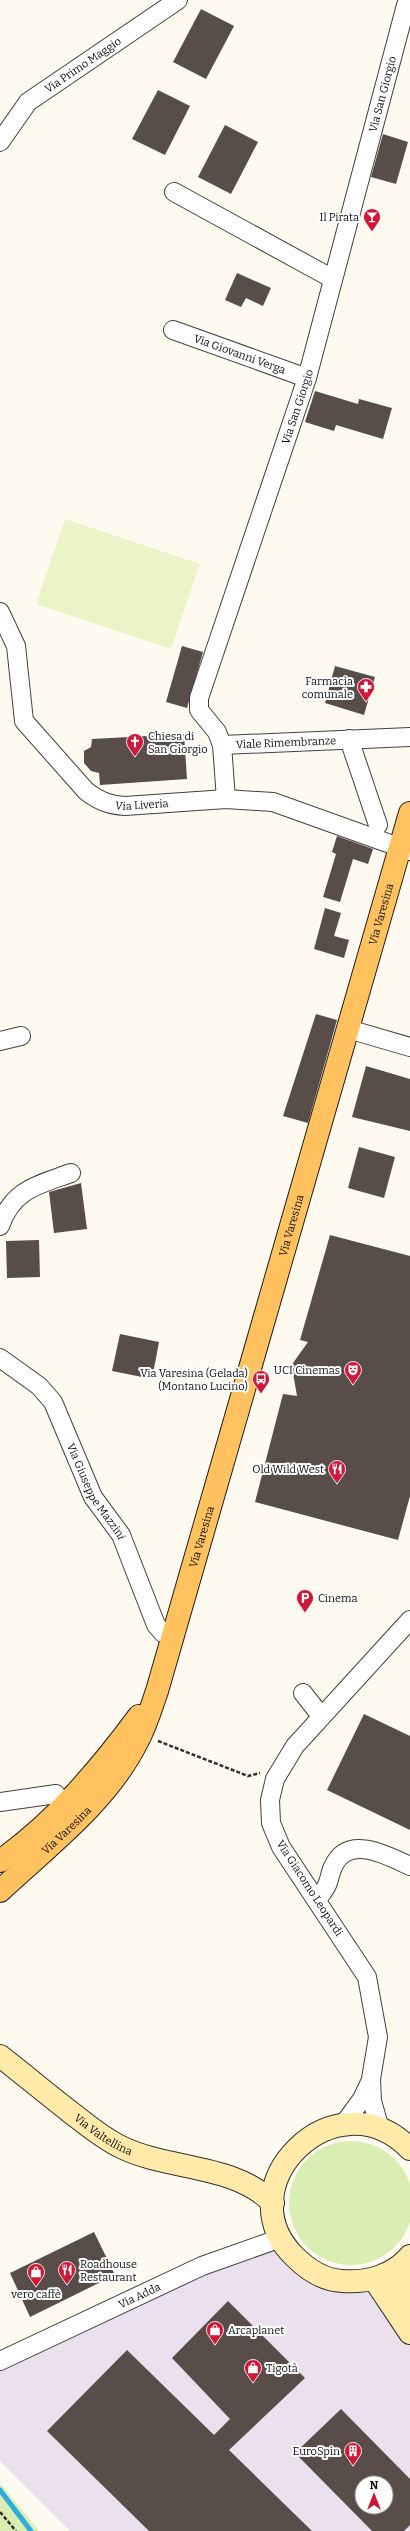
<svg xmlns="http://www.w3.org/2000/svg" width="410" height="2531" font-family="Bitter,serif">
<rect width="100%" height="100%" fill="#fffaef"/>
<path fill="#ebe1ee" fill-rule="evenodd" d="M279 2246 304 2274 410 2286V2531H70L0 2461V2366L204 2269ZM362 2483H386V2507H362Z"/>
<g fill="#daeeb4">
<circle cx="351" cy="2203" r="62"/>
<polygon points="0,2485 4,2488 39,2531 0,2531"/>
</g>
<polygon fill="#ebf4c7" points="65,519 200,564 171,649 36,604"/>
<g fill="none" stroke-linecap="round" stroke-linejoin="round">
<polyline stroke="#2caedc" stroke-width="5" points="0,2490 31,2531"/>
</g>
<g fill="#584d49" fill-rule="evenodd">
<polygon points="201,9 234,26 206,79 173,62"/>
<polygon points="158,90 190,106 165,155 132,139"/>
<polygon points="225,125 258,142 231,194 198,177"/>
<polygon points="383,134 408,142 396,184 371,177"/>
<polygon points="237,273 271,288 263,306 246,298 241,307 225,300"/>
<polygon points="315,391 358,404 359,399 392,408 383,439 336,425 334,431 305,422"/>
<polygon points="182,646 203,652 187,708 166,702"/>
<polygon points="335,666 375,677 364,715 325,703"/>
<polygon points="184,734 187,779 100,785 99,773 91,771 84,763 84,751 91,747 92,739"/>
<polygon points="337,836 373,849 368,864 353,859 340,902 323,897 336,854 332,852"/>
<polygon points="325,908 341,913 334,936 349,940 344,958 314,949"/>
<polygon points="316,1014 337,1020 308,1123 283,1116"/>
<polygon points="366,1066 410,1079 410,1131 352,1117"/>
<polygon points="359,1147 395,1157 384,1198 348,1188"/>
<polygon points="81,1183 87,1229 54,1233 49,1192"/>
<polygon points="330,1235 410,1256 410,1496 398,1540 255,1502 283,1394 297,1396 293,1373 293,1363 308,1342 300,1340"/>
<polygon points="39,1240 40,1277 7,1278 6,1241"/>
<polygon points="120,1334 159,1342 152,1379 112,1371"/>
<polygon points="364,1714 410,1736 410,1830 327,1790"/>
<polygon points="94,2232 115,2275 30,2317 10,2273"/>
<polygon points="228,2301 305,2378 229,2450 312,2531 149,2531 47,2431 127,2350 214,2435 230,2419 172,2358"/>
<path d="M341 2409 410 2479V2525L404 2531H372L295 2453ZM362 2483H386V2507H362Z"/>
</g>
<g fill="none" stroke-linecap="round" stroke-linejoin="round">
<defs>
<g id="street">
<path id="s1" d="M0 142 28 102 178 0"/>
<polyline points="174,192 333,279"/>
<path id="s2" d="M173 330 307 378"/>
<path id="s3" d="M0 612 16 646 24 721 86 791C99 801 109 805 125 806L226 799 273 802 410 851"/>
<polyline points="349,739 378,825"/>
<path id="s4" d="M222 745 410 737"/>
<path id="s5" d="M226 799 222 745 217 732 199 710V698L307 378 406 5"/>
<polyline points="348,1029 410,1047"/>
<polyline points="0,1041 21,1036"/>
<path d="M0 1226C13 1189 38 1185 71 1173"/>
<path id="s6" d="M0 1358 39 1386 53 1402 93 1497 121 1535 156 1625 163 1633 173 1638"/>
<polyline points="303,1693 321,1716"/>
<polyline points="0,1802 56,1794"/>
<path d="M317 1900C320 1895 325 1890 327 1885 330 1879 330 1872 333 1867 348 1833 388 1856 410 1866"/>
<polyline points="343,2125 362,2099 371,2080"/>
<polyline points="380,2129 372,2101 371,2079 378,2037 367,1977 281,1847 271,1823 270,1800 275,1779 295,1746 410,1620"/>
<path id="s7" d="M0 2361 202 2266 281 2238"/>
</g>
<g id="secondary">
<path id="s8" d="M0 2056C23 2074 46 2093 69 2111 86 2124 102 2138 121 2147 170 2171 233 2163 273 2203"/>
<path d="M410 2149C335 2073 223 2187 295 2257 307 2269 324 2280 342 2281 367 2283 393 2276 410 2256"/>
<polyline points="374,2279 410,2333"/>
<polyline points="404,2321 400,2284 405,2262"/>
</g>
<g id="primary">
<path d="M0 1861C55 1822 99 1770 139 1716"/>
<path id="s9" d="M0 1891C48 1846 107 1802 137 1742 146 1726 151 1708 157 1691L410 813"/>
</g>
</defs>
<use href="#street" stroke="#414141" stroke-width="20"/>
<use href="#secondary" stroke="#303030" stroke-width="24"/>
<use href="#primary" stroke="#1f1f1f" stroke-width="24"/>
<g stroke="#303030" stroke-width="2.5" stroke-dasharray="4 2" stroke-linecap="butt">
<polyline points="158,1741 248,1776 260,1773"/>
<polyline points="0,2512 16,2531"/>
</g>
<use href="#street" stroke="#fff" stroke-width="18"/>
<use href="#secondary" stroke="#ffeaaa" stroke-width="22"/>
<use href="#primary" stroke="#ffc25f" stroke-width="22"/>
</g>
<defs>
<symbol id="bar-pin" viewBox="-11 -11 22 30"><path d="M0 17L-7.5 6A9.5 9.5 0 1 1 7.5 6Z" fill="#ce1739" stroke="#fff"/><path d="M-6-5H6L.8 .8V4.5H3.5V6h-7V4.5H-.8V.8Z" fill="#fff"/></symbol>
<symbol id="pharmacy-pin" viewBox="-11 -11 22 30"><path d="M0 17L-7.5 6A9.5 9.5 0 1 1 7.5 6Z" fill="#ce1739" stroke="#fff"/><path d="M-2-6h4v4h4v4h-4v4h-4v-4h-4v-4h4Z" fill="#fff"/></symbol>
<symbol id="church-pin" viewBox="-11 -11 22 30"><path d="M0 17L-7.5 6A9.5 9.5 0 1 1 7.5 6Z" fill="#ce1739" stroke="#fff"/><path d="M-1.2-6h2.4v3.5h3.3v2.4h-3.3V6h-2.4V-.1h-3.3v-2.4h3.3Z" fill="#fff"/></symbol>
<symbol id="theatre-pin" viewBox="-11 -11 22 30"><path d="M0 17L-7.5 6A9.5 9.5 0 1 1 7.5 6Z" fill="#ce1739" stroke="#fff"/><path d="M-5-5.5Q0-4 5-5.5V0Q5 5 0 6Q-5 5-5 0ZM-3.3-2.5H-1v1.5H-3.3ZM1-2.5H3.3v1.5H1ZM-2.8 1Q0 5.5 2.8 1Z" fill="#fff"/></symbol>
<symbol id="bus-pin" viewBox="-11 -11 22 30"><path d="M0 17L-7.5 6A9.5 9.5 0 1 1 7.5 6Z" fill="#ce1739" stroke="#fff"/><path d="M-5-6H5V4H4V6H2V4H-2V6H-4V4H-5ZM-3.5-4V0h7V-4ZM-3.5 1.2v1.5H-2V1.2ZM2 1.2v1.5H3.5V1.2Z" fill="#fff"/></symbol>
<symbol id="restaurant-pin" viewBox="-11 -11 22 30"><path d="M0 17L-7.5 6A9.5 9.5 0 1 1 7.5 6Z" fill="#ce1739" stroke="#fff"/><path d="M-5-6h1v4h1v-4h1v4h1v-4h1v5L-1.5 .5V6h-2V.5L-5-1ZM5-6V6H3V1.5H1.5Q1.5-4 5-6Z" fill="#fff"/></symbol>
<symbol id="parking-pin" viewBox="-11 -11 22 30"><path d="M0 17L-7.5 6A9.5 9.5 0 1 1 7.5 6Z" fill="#ce1739" stroke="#fff"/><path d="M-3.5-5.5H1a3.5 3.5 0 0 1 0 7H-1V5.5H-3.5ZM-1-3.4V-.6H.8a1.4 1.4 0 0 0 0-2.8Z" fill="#fff"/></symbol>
<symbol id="shop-pin" viewBox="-11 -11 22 30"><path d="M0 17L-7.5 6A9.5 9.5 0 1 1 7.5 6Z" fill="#ce1739" stroke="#fff"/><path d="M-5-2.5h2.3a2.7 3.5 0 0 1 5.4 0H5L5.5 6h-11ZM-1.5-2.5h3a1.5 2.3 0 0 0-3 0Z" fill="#fff"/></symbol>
<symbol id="building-pin" viewBox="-11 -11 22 30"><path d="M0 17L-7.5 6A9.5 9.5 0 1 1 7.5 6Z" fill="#ce1739" stroke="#fff"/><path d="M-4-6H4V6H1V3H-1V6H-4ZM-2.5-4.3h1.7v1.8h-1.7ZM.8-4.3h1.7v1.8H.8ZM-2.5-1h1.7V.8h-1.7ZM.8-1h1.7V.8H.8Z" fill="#fff"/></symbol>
</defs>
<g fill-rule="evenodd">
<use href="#bar-pin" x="362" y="207" width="20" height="27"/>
<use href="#pharmacy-pin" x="356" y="677" width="20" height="27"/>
<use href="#church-pin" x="125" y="732" width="20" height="27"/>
<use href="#theatre-pin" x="343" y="1360" width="20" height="27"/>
<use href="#bus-pin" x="251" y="1369" width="20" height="27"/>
<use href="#restaurant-pin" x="327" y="1459" width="20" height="27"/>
<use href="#parking-pin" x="295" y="1588" width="20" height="27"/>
<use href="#restaurant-pin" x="57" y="2260" width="20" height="27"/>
<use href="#shop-pin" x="26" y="2262" width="20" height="27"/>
<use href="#shop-pin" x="205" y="2320" width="20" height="27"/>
<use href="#shop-pin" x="243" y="2358" width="20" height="27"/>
<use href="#building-pin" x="343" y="2441" width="20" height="27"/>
</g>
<g text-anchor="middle" stroke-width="4" stroke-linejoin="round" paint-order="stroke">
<g font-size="11" fill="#0e0e0e" stroke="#fff">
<text dy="4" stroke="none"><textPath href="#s1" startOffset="115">Via Primo Maggio</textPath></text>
<text dy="4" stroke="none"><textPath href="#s5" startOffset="740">Via San Giorgio</textPath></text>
<text dy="4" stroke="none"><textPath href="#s2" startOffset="71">Via Giovanni Verga</textPath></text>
<text dy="4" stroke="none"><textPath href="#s5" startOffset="416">Via San Giorgio</textPath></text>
<text dy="4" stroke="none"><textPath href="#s4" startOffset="64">Viale Rimembranze</textPath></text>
<text dy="4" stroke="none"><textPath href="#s3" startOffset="266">Via Liveria</textPath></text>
<text dy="4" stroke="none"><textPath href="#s9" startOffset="1067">Via Varesina</textPath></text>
<text dy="4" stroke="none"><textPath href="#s9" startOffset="743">Via Varesina</textPath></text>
<text dy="4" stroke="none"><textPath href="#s6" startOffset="169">Via Giuseppe Mazzini</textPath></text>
<text dy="4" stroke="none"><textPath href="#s9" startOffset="419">Via Varesina</textPath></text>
<text dy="4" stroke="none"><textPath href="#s9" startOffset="90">Via Varesina</textPath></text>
<text transform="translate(310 1888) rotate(57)" y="4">Via Giacomo Leopardi</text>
<text dy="4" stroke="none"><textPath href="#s8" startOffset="130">Via Valtellina</textPath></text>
<text dy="4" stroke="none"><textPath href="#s7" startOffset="154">Via Adda</textPath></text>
</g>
<g font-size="11" fill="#0e0e0e" stroke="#fff" text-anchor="end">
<text x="359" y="221">Il Pirata</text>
<text x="353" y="685">Farmacia<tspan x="353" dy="13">comunale</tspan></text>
<text x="148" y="740" text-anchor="start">Chiesa di<tspan x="148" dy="13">San Giorgio</tspan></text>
<text x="340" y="1374">UCI Cinemas</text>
<text x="248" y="1377">Via Varesina (Gelada)<tspan x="248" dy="13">(Montano Lucino)</tspan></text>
<text x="324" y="1473">Old Wild West</text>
<text x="318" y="1602" text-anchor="start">Cinema</text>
<text x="80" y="2268" text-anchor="start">Roadhouse<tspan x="80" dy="13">Restaurant</tspan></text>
<text x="36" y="2298" text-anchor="middle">vero caffè</text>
<text x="228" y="2334" text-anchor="start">Arcaplanet</text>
<text x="266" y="2372" text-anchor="start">Tigotà</text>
<text x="340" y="2455">EuroSpin</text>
</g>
</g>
<g transform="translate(374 2495)"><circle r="19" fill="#ffffff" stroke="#9f9f9f"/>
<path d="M0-3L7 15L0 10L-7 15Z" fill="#ce1739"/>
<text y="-6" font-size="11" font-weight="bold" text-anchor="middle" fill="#0e0e0e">N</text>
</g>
</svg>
